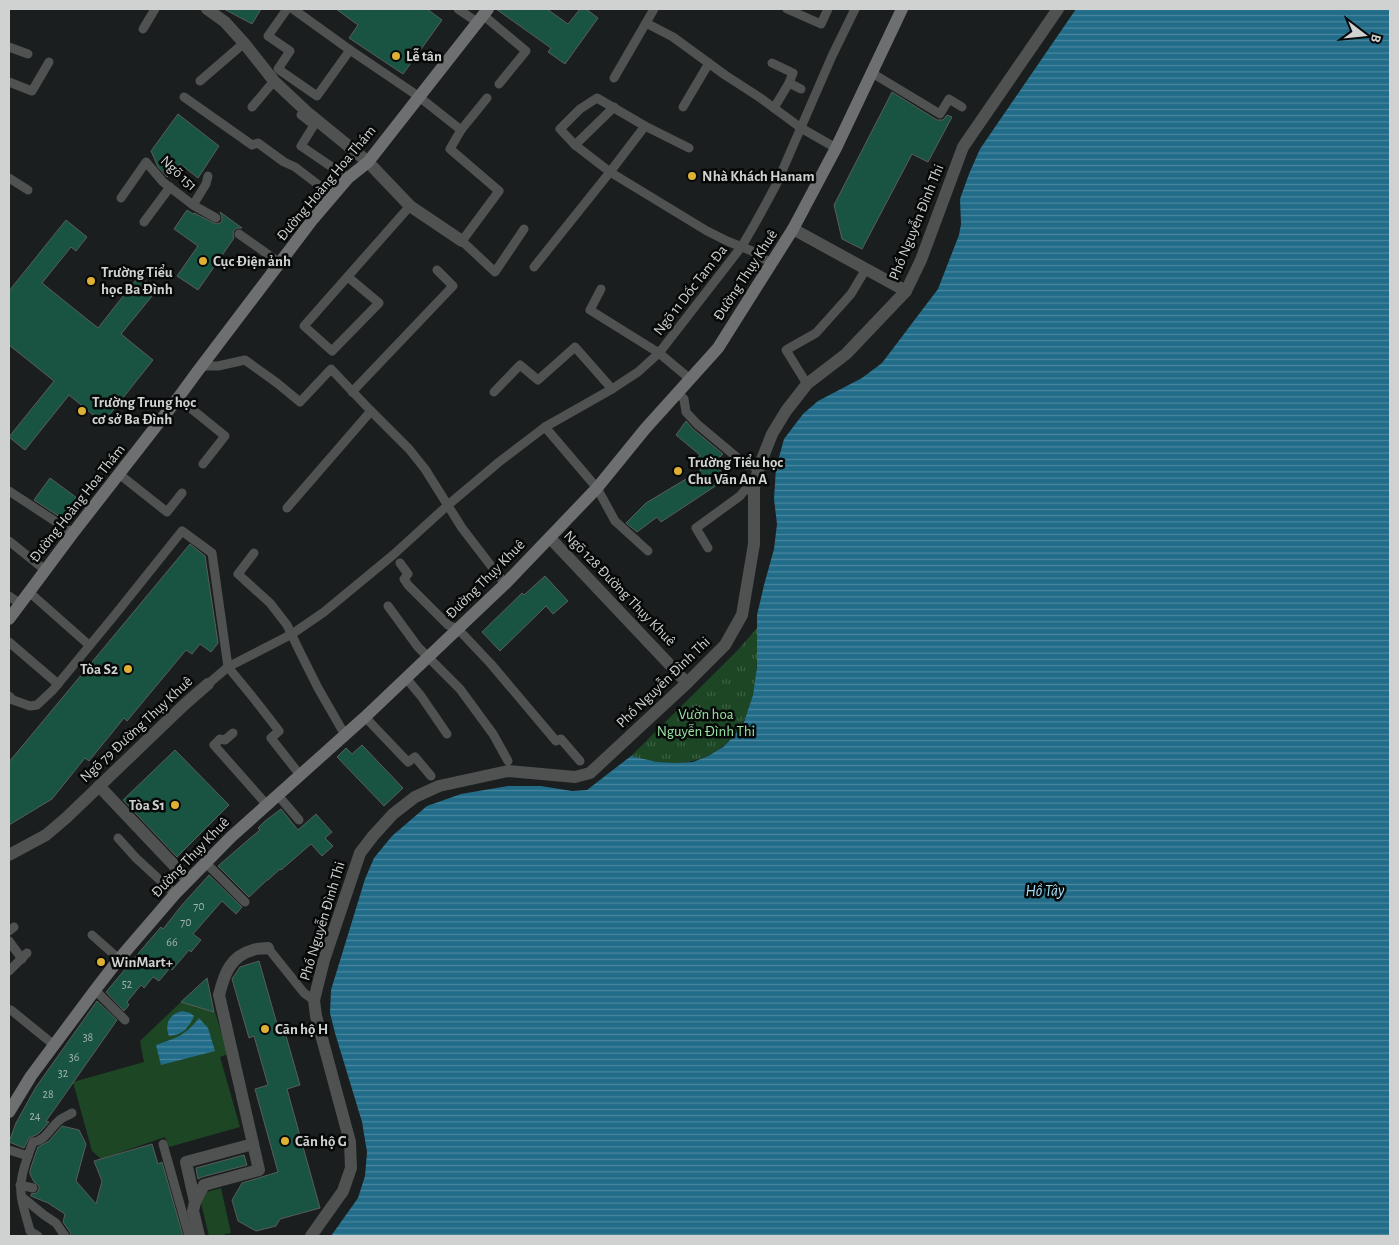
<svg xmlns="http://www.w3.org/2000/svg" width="1399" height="1245" font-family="'Alegreya Sans',sans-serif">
<defs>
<pattern id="park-tufts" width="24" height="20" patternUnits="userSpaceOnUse" patternTransform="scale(1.25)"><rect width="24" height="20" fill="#1d4625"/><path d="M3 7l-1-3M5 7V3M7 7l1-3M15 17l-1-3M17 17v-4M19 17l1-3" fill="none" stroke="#3d6044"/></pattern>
<pattern id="water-rules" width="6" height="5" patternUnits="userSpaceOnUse" patternTransform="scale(1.25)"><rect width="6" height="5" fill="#216c89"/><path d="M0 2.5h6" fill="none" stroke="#4b879e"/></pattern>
</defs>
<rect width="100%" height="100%" fill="#1b1e1e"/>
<g fill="#1d4625">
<polygon points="181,1002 215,1012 228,1054 220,1057 240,1127 169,1147 165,1137 101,1159 92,1151 73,1082 144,1062 140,1041"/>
<polygon points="221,1188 231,1233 217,1236 209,1236 201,1203 207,1192"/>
</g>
<path fill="url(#park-tufts)" d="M758 627C757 649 758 673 753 695 742 743 706 769 657 762 648 761 640 758 631 756L736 652Z"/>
<g fill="url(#water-rules)">
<polygon points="1076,9 1390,9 1390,1236 331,1236 358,1198 365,1176 367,1152 362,1122 335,1033 330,1013 331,990 365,879 374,858 392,836 427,806 461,794 508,786 541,786 572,791 587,790 631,756 657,762 674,763 693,762 708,756 723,747 733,737 744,722 753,695 757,667 757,615 764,585 774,549 777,524 774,499 776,468 784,439 803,414 818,401 862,378 882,363 938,289 959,235 961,224 960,199 969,174 980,149"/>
<path d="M182 1011 190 1013 194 1016C189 1028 182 1035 169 1036 164 1023 170 1014 182 1011Z"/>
<path d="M199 1018 208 1028 215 1051 161 1065 156 1045C176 1038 185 1036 199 1018Z"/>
</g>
<g fill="#195341" stroke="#595d5b">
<polygon points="224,9 261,9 252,24"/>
<polygon points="336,9 427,9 442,20 403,74 349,38 358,25"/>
<polygon points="496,9 547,9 568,24 580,9 586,9 598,18 565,64 548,52 551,48"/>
<polygon points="892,92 937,120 943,120 947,115 952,117 928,162 912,154 862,249 842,239 834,205"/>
<polygon points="178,114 219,146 198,178 180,164 167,177 158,167 151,151"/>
<polygon points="187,210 193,214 194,213 216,224 220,223 222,221 222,217 220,212 242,228 237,228 234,230 233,234 234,238 198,290 177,276 198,246 174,229"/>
<polygon points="66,220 87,237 76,251 71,247 42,283 98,328 139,276 157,290 121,334 153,360 103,423 69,395 25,450 9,437 54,381 9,345 9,291"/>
<polygon points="686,421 693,429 723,454 715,462 726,479 661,522 657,517 637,532 626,523 646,503 701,470 694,464 700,455 676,435"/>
<polygon points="50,478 81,501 66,521 34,500"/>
<polygon points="190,544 205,556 218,643 211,652 200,644 192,654 186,650 127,721 124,718 89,761 85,758 52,799 9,825 9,762"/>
<polygon points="545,576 568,601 553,614 546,606 500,651 482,632 522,593 524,595"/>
<polygon points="362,745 403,788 384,806 337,757 346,748 352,754"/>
<polygon points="175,750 229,805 177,857 123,800"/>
<polygon points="281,809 298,830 316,814 332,832 325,838 333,846 322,856 311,844 281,870 280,869 268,880 267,880 249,897 218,866 248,840 260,830 258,828 265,821"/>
<polygon points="209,875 242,907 236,914 222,901 193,934 201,940 191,952 189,950 172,970 170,968 159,981 153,977 144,988 141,985 127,1002 129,1005 124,1011 106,992 148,942 161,927 163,929 182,905"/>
<polygon points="259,961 277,1024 282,1022 300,1085 287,1089 320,1208 280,1219 276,1226 256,1231 238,1221 232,1200 242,1183 278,1172 255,1089 268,1085 254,1036 249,1038 232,979 240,967"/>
<polygon points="207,978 214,1012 181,1002"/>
<polygon points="97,1001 117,1020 56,1107 46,1121 49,1122 43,1129 38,1134 29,1138 24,1148 9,1142 16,1123 36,1087"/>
<polygon points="62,1126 79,1130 86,1144 76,1181 96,1204 102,1181 94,1161 152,1144 158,1164 162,1162 183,1236 71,1236 70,1232 63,1222 65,1214 48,1203 31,1196 31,1194 37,1193 39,1189 39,1186 34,1182 30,1174 30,1170 38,1147 49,1141"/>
<polygon points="244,1155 247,1165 202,1177 198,1179 196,1168"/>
</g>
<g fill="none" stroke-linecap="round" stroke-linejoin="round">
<g stroke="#505252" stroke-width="9">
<polyline points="287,9 268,36 290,51 278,69 317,96 350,50"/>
<polyline points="293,9 350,50 418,96 461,130 450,149 499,191 462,241 495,272 524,229"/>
<polyline points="458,9 477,22"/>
<polyline points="787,9 821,24 828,9"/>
<polyline points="483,15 526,51 499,84"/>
<polyline points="646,23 673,37 725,75 759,97 801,128 836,148"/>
<polyline points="143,29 155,9"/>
<polyline points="9,47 28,54"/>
<polyline points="772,63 793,73 789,83 801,89"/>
<polyline points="872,73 940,114 949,99 962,107"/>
<polyline points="614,78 654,9"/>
<polyline points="200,81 244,43"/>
<polyline points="9,82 32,91 49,62"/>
<polyline points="184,97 252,145 258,143 284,162 295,167 333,196"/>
<polyline points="252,107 274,81"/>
<polyline points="683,107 709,63"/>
<polyline points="774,108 789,83"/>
<polyline points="301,115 314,125 301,146 348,178"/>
<polyline points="461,130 487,98"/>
<polyline points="575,145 614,107"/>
<polyline points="689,148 645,126 597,98 580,109 560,129 575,145 610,172 707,231 727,241 752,251 772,264"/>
<polyline points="9,178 28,190"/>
<polyline points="121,198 146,162 163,182 193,205 216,218"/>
<polyline points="193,205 206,184 208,176"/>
<polyline points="144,222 170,187"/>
<polyline points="239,234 280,263"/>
<polyline points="534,267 610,172 645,126"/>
<polyline points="348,277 379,303 332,351 304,326 410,206"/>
<polyline points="601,289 590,310 659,353 690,379"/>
<polyline points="202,366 218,366 245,360 277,383 300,402 331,369 371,411 409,449 425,469 462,528 505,584"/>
<polyline points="807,384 786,350 816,333 851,294 866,269"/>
<polyline points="352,392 453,286 437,270"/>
<polyline points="494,392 520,365 538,380 575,347 612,389"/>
<polyline points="678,393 684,399 686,412 697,424 746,465 759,467"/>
<polyline points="178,398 225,436 203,464"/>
<polyline points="545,427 597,488 615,521 648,551"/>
<polyline points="119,474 167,512 182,493"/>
<polyline points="9,491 73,533"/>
<polyline points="287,508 371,411"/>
<polyline points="9,541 45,570"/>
<polyline points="708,548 696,528 740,496 744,491 754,487"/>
<polyline points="254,553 238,574 270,603 287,625 299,650 318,688 345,735"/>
<polyline points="400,563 408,574 404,579 408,585 448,625 458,629 491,664 556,741 561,739 580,761"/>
<polyline points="29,592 89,645"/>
<polyline points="9,596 19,603"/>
<polyline points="388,606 418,647 460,689 493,734 508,761"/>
<polyline points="9,642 58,684"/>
<polyline points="406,678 421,696 447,734"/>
<polyline points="208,684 228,667 292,634 324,612 393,555 448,505 499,462 545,427 612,389 638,372 659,353 742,246 757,220 776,185 832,56 855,9"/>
<polyline points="9,696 13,700 30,706 37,705 53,690 114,616 182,531 212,553 228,667 255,700 279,731 271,738 300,775"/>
<polyline points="365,717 408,762 415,757 431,776"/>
<polyline points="233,733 225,740 220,739 214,745 267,805"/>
<polyline points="282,800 299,820"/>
<polyline points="118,838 136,858 175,894"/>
<polyline points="206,863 245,902"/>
<polyline points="9,931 14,927"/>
<polyline points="92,935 119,959"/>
<polyline points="9,941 22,959"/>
<polyline points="268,948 304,993 314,1000"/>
<polyline points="9,971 27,953"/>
<polyline points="95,990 125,1020"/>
<polyline points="11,1010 54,1045"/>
<polyline points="163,1144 189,1236"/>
<polyline points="9,1150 28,1156"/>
<polyline points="20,1185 33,1188"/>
<polyline points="22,1197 44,1215 56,1223 65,1236"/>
<path d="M38 1236 30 1231C27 1218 19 1198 21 1184 22 1170 28 1155 33 1142 46 1141 51 1126 61 1119 64 1117 69 1115 72 1113"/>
</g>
<g stroke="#505252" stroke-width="12">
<polyline points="207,9 225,22 244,43 274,81 308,113 368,162 410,206 462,241"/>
<polyline points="793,229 906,291"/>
<polyline points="550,538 687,683"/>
<polyline points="99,786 188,880"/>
<polyline points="9,855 46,835 66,818 185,704 208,684"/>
<polyline points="195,1202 186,1162 253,1144"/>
<path d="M199 1236 193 1211 195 1202 204 1185 259 1170 219 995C224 975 230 956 253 950 257 948 263 949 268 948"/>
</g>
<polyline stroke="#505252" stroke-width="12" points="311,1236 343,1191 351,1168 350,1142 316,1016 314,1000 324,960 360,853 373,836 393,814 415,797 439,786 508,771 575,777 590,773 687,683 725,645 742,615 754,544 754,487 759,467 772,434 786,411 807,384 846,354 906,291 921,260 963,147 1058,9"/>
<g stroke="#6d6f70" stroke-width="12">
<polyline points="9,619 73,533 178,398 197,372 313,219 348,178 368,162 488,9"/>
<polyline points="9,1112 31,1076 95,990 119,959 175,894 231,837 365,717 505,584 597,488 645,429 718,348 793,229 836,148 902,9"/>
</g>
</g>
<g fill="#deb133" stroke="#070808" stroke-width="2">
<circle cx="396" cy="56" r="5"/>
<circle cx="692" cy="176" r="5"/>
<circle cx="203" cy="261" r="5"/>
<circle cx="91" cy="281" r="5"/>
<circle cx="82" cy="411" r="5"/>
<circle cx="678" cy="471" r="5"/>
<circle cx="128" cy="669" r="5"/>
<circle cx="175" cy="805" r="5"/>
<circle cx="101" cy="962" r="5"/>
<circle cx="265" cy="1029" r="5"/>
<circle cx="285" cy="1141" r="5"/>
</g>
<g text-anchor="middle" stroke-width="5" stroke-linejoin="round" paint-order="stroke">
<g font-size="12" fill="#a2b2ae">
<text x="199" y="910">70</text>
<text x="186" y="926">70</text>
<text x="172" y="946">66</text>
<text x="127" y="988">52</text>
<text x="88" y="1041">38</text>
<text x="74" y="1061">36</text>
<text x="63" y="1077">32</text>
<text x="48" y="1098">28</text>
<text x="35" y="1120">24</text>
</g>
<g font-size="15" font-weight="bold" fill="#d0d2d2" stroke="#070808" text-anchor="start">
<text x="406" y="61">Lễ tân</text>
<text x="702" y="181">Nhà Khách Hanam</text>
<text x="213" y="266">Cục Điện ảnh</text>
<text x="101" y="277">Trường Tiểu<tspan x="101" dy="17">học Ba Đình</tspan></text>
<text x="92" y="407">Trường Trung học<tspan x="92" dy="17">cơ sở Ba Đình</tspan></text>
<text x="688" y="467">Trường Tiểu học<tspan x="688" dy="17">Chu Văn An A</tspan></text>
<text x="118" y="674" text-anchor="end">Tòa S2</text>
<text x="165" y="810" text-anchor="end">Tòa S1</text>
<text x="111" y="967">WinMart+</text>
<text x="275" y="1034">Căn hộ H</text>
<text x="295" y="1146">Căn hộ G</text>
</g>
<g font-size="15" fill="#d0d2d2" stroke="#070808">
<text transform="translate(179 173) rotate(43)" y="5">Ngõ 151</text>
<text transform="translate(326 183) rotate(-50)" y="5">Đường Hoàng Hoa Thám</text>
<text transform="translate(916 222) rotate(-68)" y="5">Phố Nguyễn Đình Thi</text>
<text transform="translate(745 275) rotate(-57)" y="5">Đường Thụy Khuê</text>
<text transform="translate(690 290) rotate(-52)" y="5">Ngõ 11 Dốc Tam Đa</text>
<text transform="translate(77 503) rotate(-52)" y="5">Đường Hoàng Hoa Thám</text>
<text transform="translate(485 579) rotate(-45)" y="5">Đường Thụy Khuê</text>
<text transform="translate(620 588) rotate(46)" y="5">Ngõ 128 Đường Thụy Khuê</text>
<text transform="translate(663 682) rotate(-44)" y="5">Phố Nguyễn Đình Thi</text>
<text transform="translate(136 729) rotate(-43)" y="5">Ngõ 79 Đường Thụy Khuê</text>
<text transform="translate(190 857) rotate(-46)" y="5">Đường Thụy Khuê</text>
<text transform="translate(322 921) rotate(-73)" y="5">Phố Nguyễn Đình Thi</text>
</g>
<g font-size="15" fill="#98e2a3" stroke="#070808">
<text x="706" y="719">Vườn hoa<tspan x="706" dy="17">Nguyễn Đình Thi</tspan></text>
</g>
<g font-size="16" font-style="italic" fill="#a7e0fa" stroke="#070808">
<text x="1045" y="896">Hồ Tây</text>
</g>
</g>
<rect width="1399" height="1245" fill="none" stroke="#d0d2d2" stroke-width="20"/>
<g transform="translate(1364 35) rotate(106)" stroke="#070808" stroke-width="4" paint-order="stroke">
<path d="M0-4L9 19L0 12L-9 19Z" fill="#d0d2d2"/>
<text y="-8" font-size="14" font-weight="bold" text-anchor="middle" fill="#d0d2d2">B</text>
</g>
</svg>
